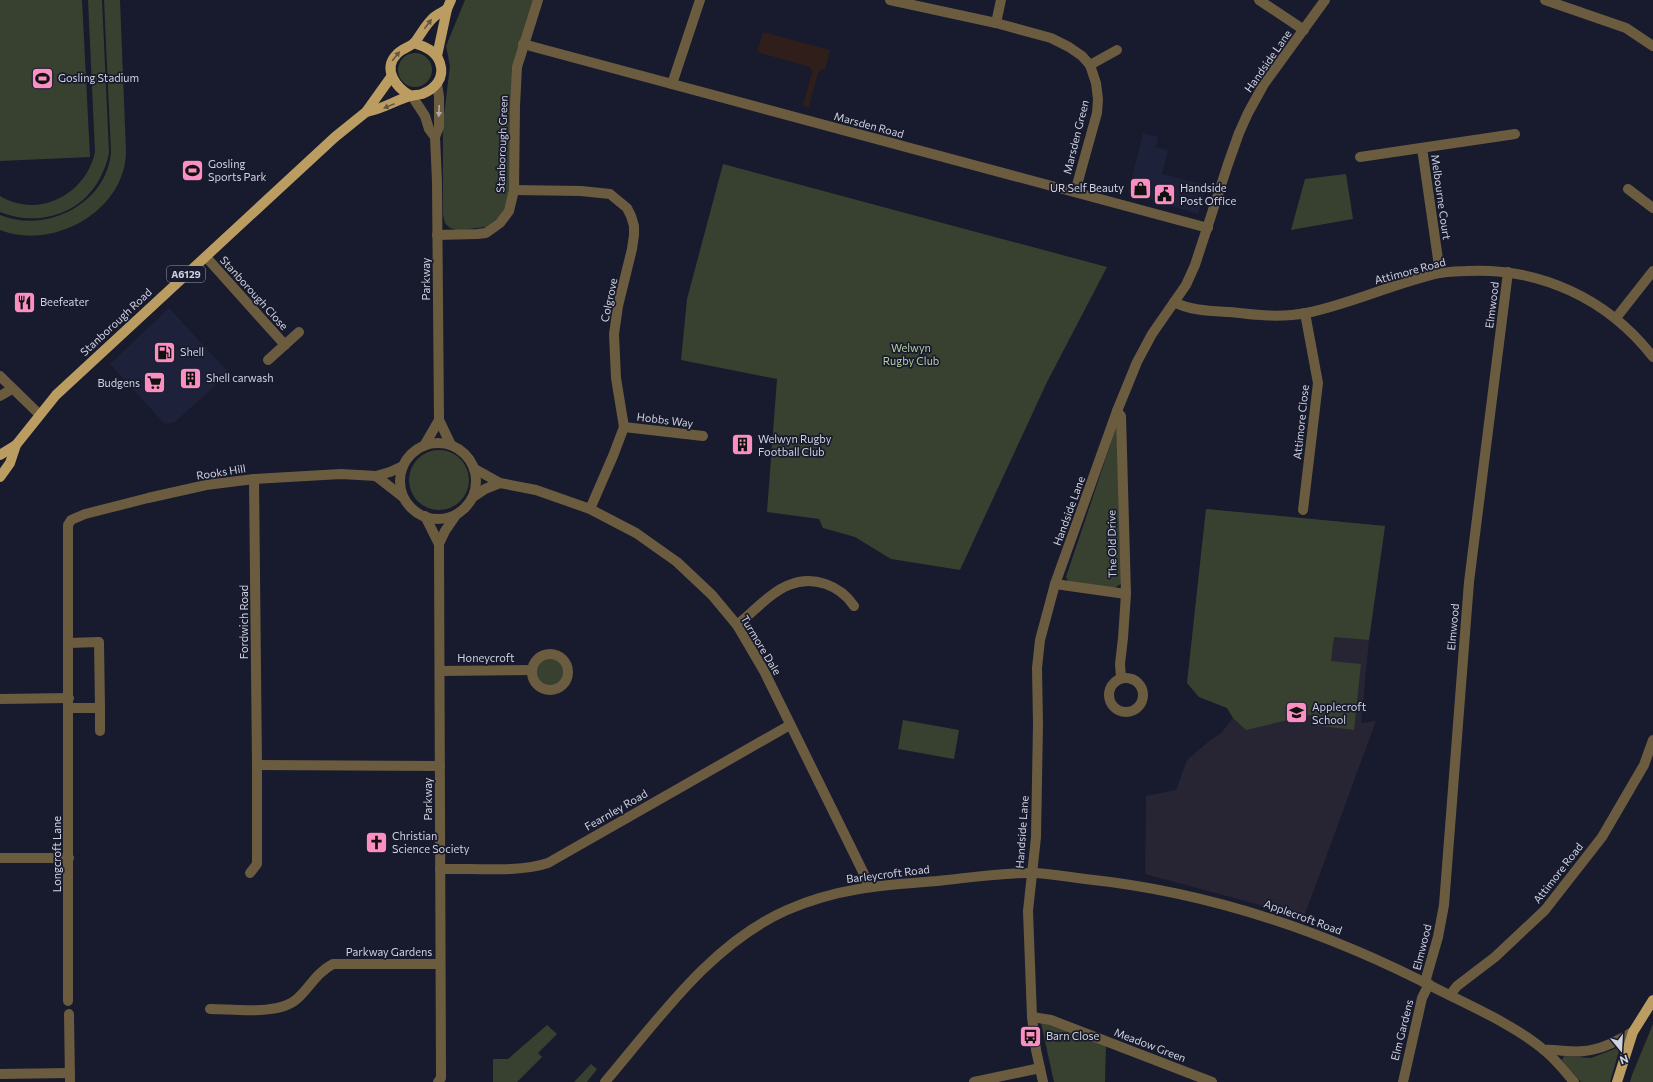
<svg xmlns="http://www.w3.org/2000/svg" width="1653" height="1082" font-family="Commissioner,sans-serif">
<rect width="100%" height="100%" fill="#181a2d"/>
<g fill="#1e213a">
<polygon points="1143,133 1158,137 1156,147 1168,150 1162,174 1207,185 1198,214 1128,193"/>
<polygon points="169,308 229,373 175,422 165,424 110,364"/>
</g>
<polygon fill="#301e1a" points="763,32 830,50 825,70 822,69 818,73 809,107 803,106 812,72 810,67 757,52"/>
<polygon fill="#272434" points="1206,509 1385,526 1369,640 1361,723 1376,721 1304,917 1145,874 1146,796 1176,790 1187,760 1208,742 1221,733 1233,718 1227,708 1199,697 1187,683"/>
<g fill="#38412f">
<polygon points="0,0 82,0 90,157 0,161"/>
<path d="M88 0H102L109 152C108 161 104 170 100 178 81 215 37 227 0 212V196C38 219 86 195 95 152Z"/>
<path d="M104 0H120L126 152C125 211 53 251 0 230V215C46 234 107 204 111 152Z"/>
<polygon points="465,0 534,0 512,68 510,186 508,204 498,218 486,227 458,230 450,228 445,223 443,215 443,123 450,66 446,46"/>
<circle cx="415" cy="70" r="17"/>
<polygon points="723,164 1107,267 1047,382 960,570 891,559 855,537 823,528 819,519 767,512 777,379 681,360 687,299"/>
<polygon points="1346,174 1353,219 1291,230 1305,179"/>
<polygon points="1116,428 1119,429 1122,583 1113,589 1069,583 1066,577"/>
<circle cx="439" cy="480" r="30"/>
<polygon points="1206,509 1385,526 1369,640 1334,637 1331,661 1361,664 1354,730 1313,725 1314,714 1246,730 1233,718 1227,708 1199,697 1187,683"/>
<circle cx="550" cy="672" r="15"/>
<polygon points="903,720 959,730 954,759 898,749"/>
<polygon points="1044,1022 1106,1044 1105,1082 1054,1082 1041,1023"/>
<polygon points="1653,1024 1653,1082 1630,1082 1632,1075"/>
<polygon points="547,1025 557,1034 538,1053 542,1057 517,1082 493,1082 493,1059 508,1059"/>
<polygon points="1617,1048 1619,1051 1610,1082 1581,1082 1562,1060 1564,1056 1591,1058"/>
<polygon points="591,1064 597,1069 587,1082 574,1082"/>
</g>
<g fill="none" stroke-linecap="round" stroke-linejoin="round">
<g stroke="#6b5c40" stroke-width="10">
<polyline points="890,0 996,23 1051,38 1069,47 1082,56 1090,65 1096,83 1098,99 1097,113 1075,192"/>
<polyline points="1259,0 1304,30"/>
<polyline points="1545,0 1626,28 1653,46"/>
<polyline points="996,23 1001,0"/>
<polyline points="523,44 1208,228"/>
<polyline points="1090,65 1117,50"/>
<polyline points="437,84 439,97 439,127 435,137 437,182 439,420 451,445"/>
<polyline points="672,84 700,0"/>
<polyline points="412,96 425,116 429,129 435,137"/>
<polyline points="1422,148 1440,273"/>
<polyline points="1360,157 1515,134"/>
<polyline points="1628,189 1653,208"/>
<polyline points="514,190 581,191 610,194 627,208 631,216 634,226 634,235 632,249 618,306 614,334 616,378 624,427 613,456 590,509"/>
<polyline points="437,235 477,234 486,233 500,223 509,211 514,190 515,106 517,67 538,0"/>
<polyline points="206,257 285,345"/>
<path d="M1174 302C1191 311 1212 311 1230 312 1255 315 1281 318 1306 313 1351 304 1394 283 1439 273 1448 272 1457 271 1466 271 1540 267 1608 299 1653 357"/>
<polyline points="1616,318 1653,271"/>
<polyline points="268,360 299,332"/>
<polyline points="0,376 39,414"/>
<polyline points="0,396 12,389"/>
<polyline points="1117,411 1121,416 1126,594 1123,638 1120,664 1121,678"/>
<polyline points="624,427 703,436"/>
<circle cx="438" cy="481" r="38"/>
<polyline points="424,446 439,420"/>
<polyline points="475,469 500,483 536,490 590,509 636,533 677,562 712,595 737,625 764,671 865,876 868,886"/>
<polyline points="376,476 403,497"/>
<polyline points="473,497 485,489 500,483"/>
<polyline points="1303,510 1318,383 1305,313"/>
<polyline points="425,516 439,544"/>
<polyline points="1055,584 1126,594"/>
<path d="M737 625C751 614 772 591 789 585 813 575 840 585 854 606"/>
<circle cx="550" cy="672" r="18"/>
<polyline points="440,671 532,670"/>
<circle cx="1126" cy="695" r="17"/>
<polyline points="0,699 69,698"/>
<polyline points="69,708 100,708 99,642 69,643"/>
<polyline points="100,708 100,731"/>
<polyline points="257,765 440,766"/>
<polyline points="0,858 69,858"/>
<path d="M440 869C471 868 519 873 548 863L790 725"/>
<polyline points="250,873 257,864 257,765 254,479"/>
<polyline points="1425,982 1438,937 1444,905 1469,582 1508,272"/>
<polyline points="1450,995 1457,986 1495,957 1545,910 1602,837 1644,765 1653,740"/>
<polyline points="68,1001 68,525 71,520 85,514 148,498 206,485 254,479 341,474 376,476 390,472 403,466"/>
<path d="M210 1009C234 1009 280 1016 298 998 311 986 316 973 333 964H440"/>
<polyline points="69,1014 70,1082"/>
<polyline points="1032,1017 1051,1020 1212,1082"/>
<path d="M1544 1050C1557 1049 1571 1053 1584 1051 1602 1050 1618 1040 1633 1032"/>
<polyline points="0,1074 70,1073"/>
<polyline points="438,1082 441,1078 439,544 445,531 456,515"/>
<path d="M605 1082C658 1020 710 944 787 910 837 888 883 885 937 881 968 878 1005 872 1036 873 1052 874 1068 877 1085 879 1210 892 1328 932 1439 990 1473 1007 1516 1026 1544 1050 1555 1059 1565 1071 1574 1082"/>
<polyline points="974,1082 1040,1068"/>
<polyline points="1043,1082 1036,1050 1032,1017 1028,911 1036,837 1038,724 1037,668 1040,640 1055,584 1117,411 1137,362 1152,334 1186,285 1195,265 1228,164 1239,133 1248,113 1264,84 1325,0"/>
<polyline points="1403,1082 1422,998 1429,984"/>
</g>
<g stroke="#bc9d61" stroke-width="10">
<polyline points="437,56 447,9 451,0"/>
<path d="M411 96C396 88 382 69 397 54 402 48 411 47 415 42 421 34 426 24 434 17 437 14 443 12 447 9"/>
<path d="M366 112C383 109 394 101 410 96 413 95 418 95 422 94 435 89 445 78 440 63 436 51 426 47 414 43"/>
<polyline points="0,455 16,445"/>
<polyline points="0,477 10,463 16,445 56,395 335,137 366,112 391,77"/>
<polyline points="1617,1082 1633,1032 1653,1000"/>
</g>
</g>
<defs><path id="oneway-solid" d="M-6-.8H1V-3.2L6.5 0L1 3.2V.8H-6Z"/></defs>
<g fill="#625544">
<use href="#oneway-solid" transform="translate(428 24) rotate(-53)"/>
<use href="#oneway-solid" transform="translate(396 56) rotate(-51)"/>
<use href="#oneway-solid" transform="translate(389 106) rotate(158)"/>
</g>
<use fill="#aca9a7" href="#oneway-solid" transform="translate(439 111) rotate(92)"/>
<defs>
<symbol id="stadium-square" viewBox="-11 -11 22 22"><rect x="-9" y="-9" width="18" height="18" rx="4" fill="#fc8fc2" stroke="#181a2d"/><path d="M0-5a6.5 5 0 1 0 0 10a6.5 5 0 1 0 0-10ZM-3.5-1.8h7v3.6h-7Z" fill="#111"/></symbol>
<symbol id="shop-square" viewBox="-11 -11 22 22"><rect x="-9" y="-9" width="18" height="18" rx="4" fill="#fc8fc2" stroke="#181a2d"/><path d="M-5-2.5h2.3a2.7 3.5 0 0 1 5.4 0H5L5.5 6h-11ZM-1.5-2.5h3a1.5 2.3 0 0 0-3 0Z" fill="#111"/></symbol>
<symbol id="civic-square" viewBox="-11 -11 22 22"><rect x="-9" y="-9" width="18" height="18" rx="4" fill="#fc8fc2" stroke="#181a2d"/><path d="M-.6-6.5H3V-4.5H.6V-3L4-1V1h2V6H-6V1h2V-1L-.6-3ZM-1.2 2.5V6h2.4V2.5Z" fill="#111"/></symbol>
<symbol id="restaurant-square" viewBox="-11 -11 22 22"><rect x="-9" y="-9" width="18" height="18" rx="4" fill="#fc8fc2" stroke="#181a2d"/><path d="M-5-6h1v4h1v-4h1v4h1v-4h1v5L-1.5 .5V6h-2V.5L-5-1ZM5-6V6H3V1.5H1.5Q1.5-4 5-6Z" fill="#111"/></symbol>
<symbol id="fuel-square" viewBox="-11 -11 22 22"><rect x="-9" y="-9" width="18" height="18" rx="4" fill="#fc8fc2" stroke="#181a2d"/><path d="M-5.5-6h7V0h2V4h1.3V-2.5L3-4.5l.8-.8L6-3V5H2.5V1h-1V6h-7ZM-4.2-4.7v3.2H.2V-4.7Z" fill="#111"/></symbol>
<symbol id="building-square" viewBox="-11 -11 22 22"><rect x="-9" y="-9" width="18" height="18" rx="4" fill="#fc8fc2" stroke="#181a2d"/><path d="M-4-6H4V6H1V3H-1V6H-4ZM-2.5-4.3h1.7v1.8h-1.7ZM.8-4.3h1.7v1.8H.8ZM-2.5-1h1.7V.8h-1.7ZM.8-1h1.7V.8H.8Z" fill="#111"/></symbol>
<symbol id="supermarket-square" viewBox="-11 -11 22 22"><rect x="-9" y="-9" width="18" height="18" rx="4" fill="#fc8fc2" stroke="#181a2d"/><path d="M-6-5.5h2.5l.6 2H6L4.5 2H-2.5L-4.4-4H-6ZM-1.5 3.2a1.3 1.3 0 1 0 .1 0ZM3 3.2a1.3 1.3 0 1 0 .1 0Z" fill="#111"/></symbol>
<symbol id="school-square" viewBox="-11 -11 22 22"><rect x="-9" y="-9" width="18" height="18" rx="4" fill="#fc8fc2" stroke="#181a2d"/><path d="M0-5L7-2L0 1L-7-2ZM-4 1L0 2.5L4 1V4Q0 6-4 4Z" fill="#111"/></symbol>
<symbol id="church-square" viewBox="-11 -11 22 22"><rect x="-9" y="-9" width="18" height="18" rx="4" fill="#fc8fc2" stroke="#181a2d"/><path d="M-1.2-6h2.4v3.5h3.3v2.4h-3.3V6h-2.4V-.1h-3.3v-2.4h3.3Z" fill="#111"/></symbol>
<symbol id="bus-square" viewBox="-11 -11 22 22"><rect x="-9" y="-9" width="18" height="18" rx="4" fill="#fc8fc2" stroke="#181a2d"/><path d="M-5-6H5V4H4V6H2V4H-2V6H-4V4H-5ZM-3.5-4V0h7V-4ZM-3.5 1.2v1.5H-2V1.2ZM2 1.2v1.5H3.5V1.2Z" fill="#111"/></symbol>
</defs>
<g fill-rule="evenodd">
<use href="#stadium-square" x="30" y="66" width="25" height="25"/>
<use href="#stadium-square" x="180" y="158" width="25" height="25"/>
<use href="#shop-square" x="1128" y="176" width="25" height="25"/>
<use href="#civic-square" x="1152" y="182" width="25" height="25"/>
<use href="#restaurant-square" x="12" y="290" width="25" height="25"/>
<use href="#fuel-square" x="152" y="340" width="25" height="25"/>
<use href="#building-square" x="178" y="366" width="25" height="25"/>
<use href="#supermarket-square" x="142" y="370" width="25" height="25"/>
<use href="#building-square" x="730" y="432" width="25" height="25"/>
<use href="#school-square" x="1284" y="700" width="25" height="25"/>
<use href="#church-square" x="364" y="830" width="25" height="25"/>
<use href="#bus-square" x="1018" y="1024" width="25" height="25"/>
</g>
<g text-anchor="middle" stroke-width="3.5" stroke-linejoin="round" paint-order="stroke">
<rect fill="#181a2d" stroke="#989baa" stroke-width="1" x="167" y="266" width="38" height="16" rx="3"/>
<g font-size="10" font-weight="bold" fill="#cfd2df">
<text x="186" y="278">A6129</text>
</g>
<g font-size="11" fill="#cfd2df" stroke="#181a2d">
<text transform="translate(1268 61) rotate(-55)" y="4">Handside Lane</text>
<text transform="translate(869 125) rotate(15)" y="4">Marsden Road</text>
<text transform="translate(1076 137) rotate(-76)" y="4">Marsden Green</text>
<text transform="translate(502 144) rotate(-88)" y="4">Stanborough Green</text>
<text transform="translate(1441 197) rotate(82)" y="4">Melbourne Court</text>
<text transform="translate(1410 271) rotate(-15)" y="4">Attimore Road</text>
<text transform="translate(426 279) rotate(-90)" y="4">Parkway</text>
<text transform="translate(254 293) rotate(48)" y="4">Stanborough Close</text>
<text transform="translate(609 300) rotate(-78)" y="4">Colgrove</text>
<text transform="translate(1492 305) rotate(-83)" y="4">Elmwood</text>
<text transform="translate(116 322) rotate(-43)" y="4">Stanborough Road</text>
<text transform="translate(665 420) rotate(7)" y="4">Hobbs Way</text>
<text transform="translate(1301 422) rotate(-84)" y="4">Attimore Close</text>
<text transform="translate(221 472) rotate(-9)" y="4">Rooks Hill</text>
<text transform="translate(1069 511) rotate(-70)" y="4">Handside Lane</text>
<text transform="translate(1112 544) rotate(-91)" y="4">The Old Drive</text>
<text transform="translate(244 622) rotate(-90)" y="4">Fordwich Road</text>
<text transform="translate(1453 627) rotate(-85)" y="4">Elmwood</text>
<text transform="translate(761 645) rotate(59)" y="4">Turmore Dale</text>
<text x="486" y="662">Honeycroft</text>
<text transform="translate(428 799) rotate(-90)" y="4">Parkway</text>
<text transform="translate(616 810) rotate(-30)" y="4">Fearnley Road</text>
<text transform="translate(1022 832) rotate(-86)" y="4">Handside Lane</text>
<text transform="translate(57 854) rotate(-90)" y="4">Longcroft Lane</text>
<text transform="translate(1558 873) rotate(-52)" y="4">Attimore Road</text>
<text transform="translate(888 874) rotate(-7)" y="4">Barleycroft Road</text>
<text transform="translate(1303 917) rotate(20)" y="4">Applecroft Road</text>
<text transform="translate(1422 947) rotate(-76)" y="4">Elmwood</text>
<text x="389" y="956">Parkway Gardens</text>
<text transform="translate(1402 1030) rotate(-76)" y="4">Elm Gardens</text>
<text transform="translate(1150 1045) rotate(21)" y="4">Meadow Green</text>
</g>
<g font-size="11" fill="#cfd2df" stroke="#181a2d" text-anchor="start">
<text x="58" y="82">Gosling Stadium</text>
<text x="208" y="168">Gosling<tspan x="208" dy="13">Sports Park</tspan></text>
<text x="1124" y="192" text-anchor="end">UR Self Beauty</text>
<text x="1180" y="192">Handside<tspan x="1180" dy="13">Post Office</tspan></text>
<text x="40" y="306">Beefeater</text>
<text x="180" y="356">Shell</text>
<text x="206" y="382">Shell carwash</text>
<text x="140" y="387" text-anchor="end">Budgens</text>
<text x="758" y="443">Welwyn Rugby<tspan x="758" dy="13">Football Club</tspan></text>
<text x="1312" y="711">Applecroft<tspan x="1312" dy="13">School</tspan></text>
<text x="392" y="840">Christian<tspan x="392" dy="13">Science Society</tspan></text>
<text x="1046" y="1040">Barn Close</text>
</g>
<g font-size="11" fill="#b7cf9e" stroke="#181a2d">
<text x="911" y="352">Welwyn<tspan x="911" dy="13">Rugby Club</tspan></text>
</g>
</g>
<g transform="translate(1621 1050) rotate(162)" stroke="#181a2d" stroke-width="3" paint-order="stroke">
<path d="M0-3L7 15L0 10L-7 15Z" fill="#cfd2df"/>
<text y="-6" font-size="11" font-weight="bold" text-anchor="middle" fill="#cfd2df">N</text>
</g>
</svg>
